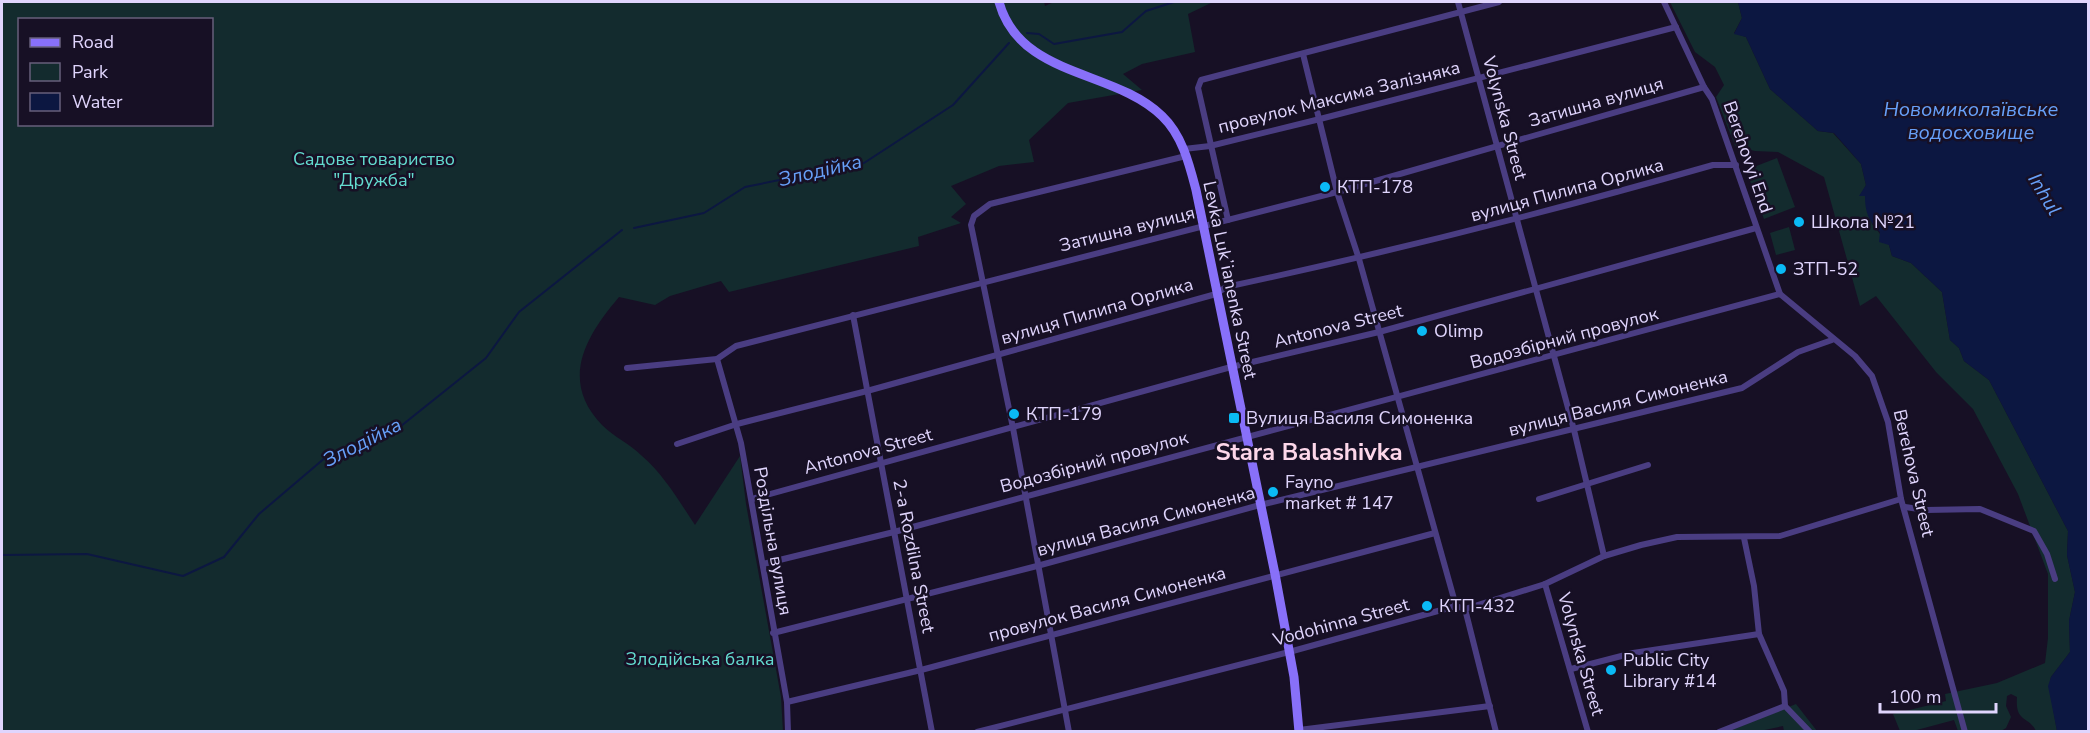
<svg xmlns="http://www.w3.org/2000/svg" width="2090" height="733" font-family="'Nunito Sans',sans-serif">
<rect width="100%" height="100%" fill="#171025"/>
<g fill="#132b2e" fill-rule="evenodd">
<path d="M2 2H1044L1045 6 1054 2H1213L1188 14 1195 52 1142 64 1123 74 1142 90 1068 103 1029 140 1034 162 999 166 951 186 966 204 951 217 961 223 918 237 919 246 729 292 721 281 670 296 655 305 619 297C586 336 559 380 602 425 614 437 630 444 642 456 664 475 679 501 695 525L740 456 746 504 781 697 783 732 2 731ZM20 20H212V124H20Z"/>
<path d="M1670 2H1738L1742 18 1734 33 1746 37 1770 89 1818 131 1833 133 1861 164 1866 185 1860 196 1865 195 1872 224 1889 245 1892 256 1911 263 1942 292 1950 340 1959 348 1964 361 1989 380 2068 531 2067 555 2075 592 2069 621 2070 652 2051 677 2049 686 2057 731H2036C2028 715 2015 723 2017 697L2011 694 2007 696 2006 706 2011 717 2006 728 2001 731H1958L1954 720 1913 731H1900L1893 714 1946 701 1945 694 1997 683 2045 663 2048 638V574L2018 494 1973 409 1936 372 1876 296 1860 306 1824 177 1778 152 1755 151 1735 146 1716 97 1724 85 1715 67 1695 52Z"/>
<polygon points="1777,158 1795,207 1764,219 1746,170"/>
<polygon points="1789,227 1795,250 1776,255 1770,233"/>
<polygon points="1796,704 1817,731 1784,731 1783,726 1760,731 1727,732"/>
</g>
<path fill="#0c1741" d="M1738 2H2088V731H2057L2048 686 2051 677 2070 652 2069 621 2075 592 2067 555 2068 531 1989 380 1964 361 1959 348 1950 340 1942 292 1911 263 1892 256 1889 245 1879 242 1880 232C1868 221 1865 211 1865 196H1859L1866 185 1861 164 1834 133 1818 131 1770 89 1746 37 1734 34 1742 18Z"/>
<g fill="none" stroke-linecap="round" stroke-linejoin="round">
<g stroke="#0c1741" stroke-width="2">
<polyline points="1027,33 1039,34 1054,44 1122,32 1146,11 1174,2"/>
<polyline points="634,228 704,213 745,187 864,163 953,105 1009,43"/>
<polyline points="2,555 87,554 183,576 224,557 259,514 326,457 401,426 486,358 519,312 622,230"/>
</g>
<g stroke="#4a3d82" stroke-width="6">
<polyline points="1458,2 1574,430 1604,556"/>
<polyline points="1664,2 1704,87 1712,99 1780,294 1855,356 1872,376 1888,422 1901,499 1965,732"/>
<polyline points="1303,54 1337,192 1359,259 1456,606"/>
<polyline points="1184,149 1210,146 1320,119 1676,27"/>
<polyline points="1228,220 1198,88 1201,80 1499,2"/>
<polyline points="853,315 932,732"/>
<polyline points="717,359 741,443 787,702 788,732"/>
<polyline points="627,368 717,359 736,346 1337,192 1704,87"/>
<path d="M677 444 737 424 867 391 1216 294 1226 287C1390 252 1552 211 1713 165H1736"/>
<polyline points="752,499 1231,367 1379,332 1756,228"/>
<polyline points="1539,499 1648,465"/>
<polyline points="1905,507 1926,510 1980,509 2034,531 2047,554 2055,579"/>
<polyline points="1744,538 1754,586 1759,634 1784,691 1785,706"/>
<polyline points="763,564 894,532 1780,294"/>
<polyline points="1545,584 1588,732"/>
<polyline points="1465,609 1496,732"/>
<polyline points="773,633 1037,566 1260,505 1742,388 1798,352 1832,340"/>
<polyline points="1571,669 1633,653 1759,634"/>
<polyline points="787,702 921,670 1435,533"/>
<polyline points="1299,730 1490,706"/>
<polyline points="977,732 1289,652 1456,606 1465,609 1545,584 1604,556 1641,545 1677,537 1780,536 1901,499"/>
<polyline points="1069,732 1013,428 971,225 974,216 990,204 1186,156"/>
<polyline points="1719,732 1785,706 1810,732"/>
</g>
<path stroke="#8870f9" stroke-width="9" d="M999 2C1020 78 1114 69 1162 116 1182 135 1189 163 1196 190L1275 574 1294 677 1299 732"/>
</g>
<g fill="#0abaf5" stroke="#171025" stroke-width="2">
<circle cx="1325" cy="187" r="6"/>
<circle cx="1799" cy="222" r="6"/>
<circle cx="1781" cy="269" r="6"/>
<circle cx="1422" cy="331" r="6"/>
<circle cx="1014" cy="414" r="6"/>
<rect x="1228" y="412" width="12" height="12" rx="3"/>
<circle cx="1273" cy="492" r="6"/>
<circle cx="1427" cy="606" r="6"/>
<circle cx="1611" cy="670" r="6"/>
</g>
<g text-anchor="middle" stroke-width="5" stroke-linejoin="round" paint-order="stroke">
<g font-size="18" fill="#e0d5fd" stroke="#171025">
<text transform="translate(1339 97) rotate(-14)" y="6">провулок Максима Залізняка</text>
<text transform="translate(1596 102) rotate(-16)" y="6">Затишна вулиця</text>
<text transform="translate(1505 118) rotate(75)" y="6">Volynska Street</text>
<text transform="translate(1748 157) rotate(71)" y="6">Berehovyi End</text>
<text transform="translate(1567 190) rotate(-15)" y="6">вулиця Пилипа Орлика</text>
<text transform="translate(1127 229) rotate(-14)" y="6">Затишна вулиця</text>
<text transform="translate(1230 280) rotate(78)" y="6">Levka Lukʼianenka Street</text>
<text transform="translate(1097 311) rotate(-16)" y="6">вулиця Пилипа Орлика</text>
<text transform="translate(1338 326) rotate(-14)" y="6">Antonova Street</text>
<text transform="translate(1564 338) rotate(-15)" y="6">Водозбірний провулок</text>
<text transform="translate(1618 403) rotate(-14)" y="6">вулиця Василя Симоненка</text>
<text transform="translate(868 451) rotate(-15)" y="6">Antonova Street</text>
<text transform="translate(1094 462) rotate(-15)" y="6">Водозбірний провулок</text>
<text transform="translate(1914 473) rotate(77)" y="6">Berehova Street</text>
<text transform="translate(1146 521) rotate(-15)" y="6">вулиця Василя Симоненка</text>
<text transform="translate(773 541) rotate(80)" y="6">Роздільна вулиця</text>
<text transform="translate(914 556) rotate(79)" y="6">2-a Rozdilna Street</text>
<text transform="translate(1107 604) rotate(-15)" y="6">провулок Василя Симоненка</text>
<text transform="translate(1341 622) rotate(-15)" y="6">Vodohinna Street</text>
<text transform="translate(1581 654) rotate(74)" y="6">Volynska Street</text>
</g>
<g font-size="18" fill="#63dbcf" stroke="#171025">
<text x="374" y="165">Садове товариство<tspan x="374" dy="21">"Дружба"</tspan></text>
<text x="700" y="665">Злодійська балка</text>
</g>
<g font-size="18" fill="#e0d5fd" stroke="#171025" text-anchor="start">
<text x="1337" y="193">КТП-178</text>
<text x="1811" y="228">Школа №21</text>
<text x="1793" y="275">ЗТП-52</text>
<text x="1434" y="337">Olimp</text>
<text x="1026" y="420">КТП-179</text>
<text x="1246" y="424">Вулиця Василя Симоненка</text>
<text x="1285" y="488">Fayno<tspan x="1285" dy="21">market # 147</tspan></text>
<text x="1439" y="612">КТП-432</text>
<text x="1623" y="666">Public City<tspan x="1623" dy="21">Library #14</tspan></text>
</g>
<g font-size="20" font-style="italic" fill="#67a0f9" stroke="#171025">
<text x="1971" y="116">Новомиколаївське<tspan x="1971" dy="23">водосховище</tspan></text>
<text transform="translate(820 170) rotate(-13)" y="7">Злодійка</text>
<text transform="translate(2045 194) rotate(59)" y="7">Inhul</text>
<text transform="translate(362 442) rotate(-27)" y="7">Злодійка</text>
</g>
<g font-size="24" font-weight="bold" fill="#fdd7ea" stroke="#171025">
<text x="1309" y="460">Stara Balashivka</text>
</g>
</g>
<rect width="2090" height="733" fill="none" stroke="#e0d5fd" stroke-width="6"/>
<rect x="18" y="18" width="195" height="108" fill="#171025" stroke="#675f7b" stroke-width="1.5"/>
<rect x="30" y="38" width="30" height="9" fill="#8870f9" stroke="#675f7b" stroke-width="1.5"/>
<text x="72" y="48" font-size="18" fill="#e0d5fd">Road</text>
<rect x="30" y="63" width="30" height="18" fill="#132b2e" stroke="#675f7b" stroke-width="1.5"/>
<text x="72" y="78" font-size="18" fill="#e0d5fd">Park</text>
<rect x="30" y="93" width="30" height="18" fill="#0c1741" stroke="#675f7b" stroke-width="1.5"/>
<text x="72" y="108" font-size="18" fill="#e0d5fd">Water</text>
<path d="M1880 703v9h116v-9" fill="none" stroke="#e0d5fd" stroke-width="3"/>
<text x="1889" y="703" font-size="18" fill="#e0d5fd" stroke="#171025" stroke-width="4.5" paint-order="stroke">100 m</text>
</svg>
